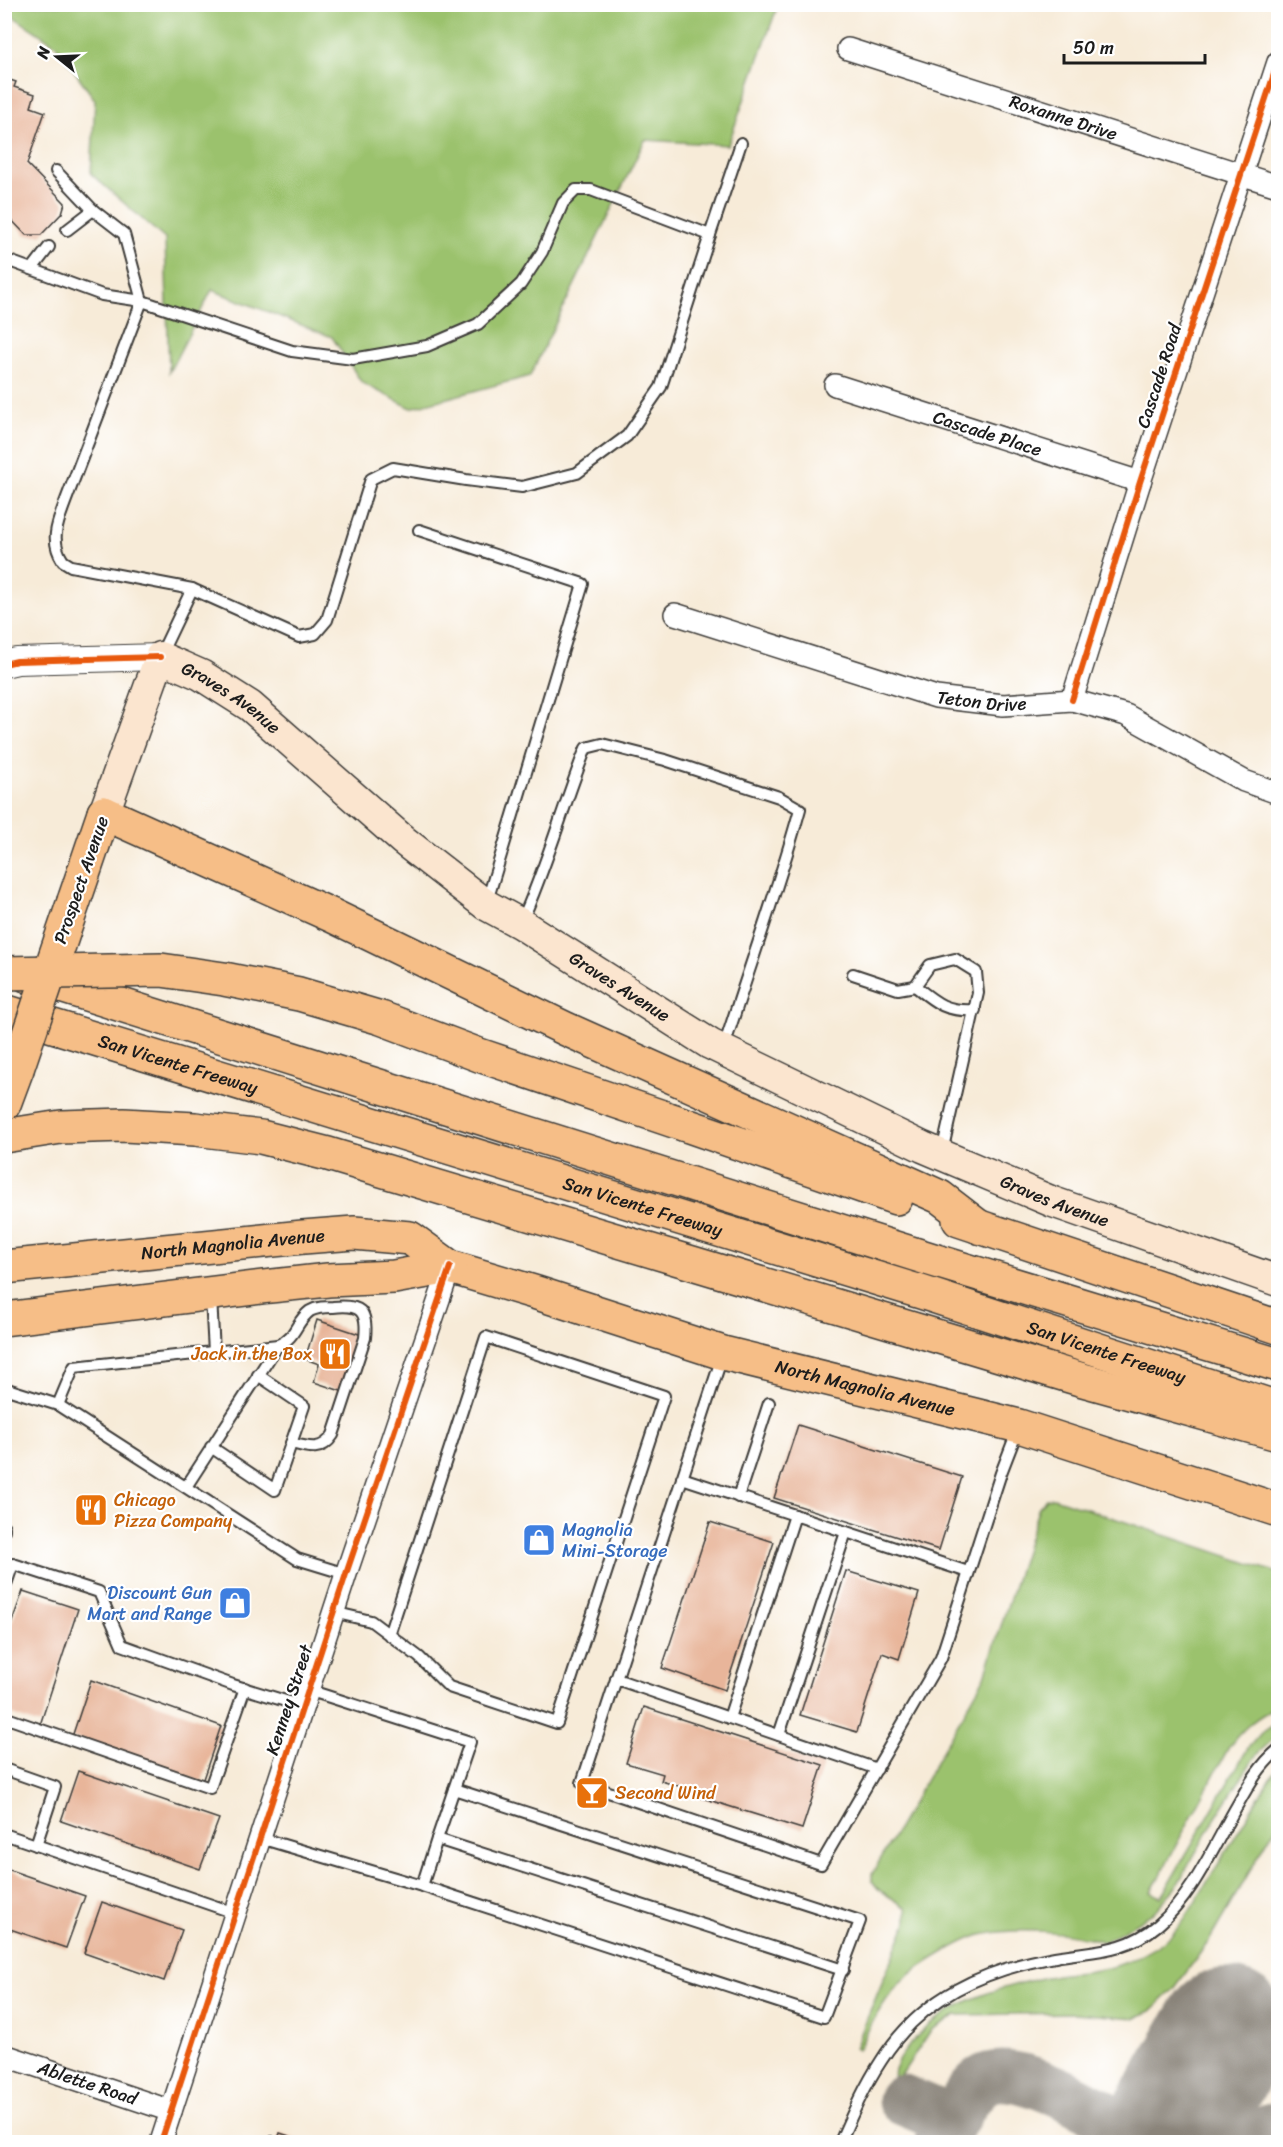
<svg xmlns="http://www.w3.org/2000/svg" width="1283" height="2147" font-family="Sriracha,sans-serif">
<rect width="100%" height="100%" fill="#fff"/>
<filter id="ink" filterUnits="userSpaceOnUse"><feTurbulence type="fractalNoise" baseFrequency=".0167" numOctaves="2"/><feDisplacementMap in="SourceGraphic" scale="12" xChannelSelector="R" yChannelSelector="G"/><feConvolveMatrix kernelMatrix="1 2 1 2 8 2 1 2 1" color-interpolation-filters="sRGB"/></filter>
<filter id="wash" filterUnits="userSpaceOnUse"><feTurbulence type="fractalNoise" baseFrequency=".008" numOctaves="4" result="noise"/><feDisplacementMap in="SourceGraphic" scale="24" xChannelSelector="R" yChannelSelector="G"/><feGaussianBlur stdDeviation="1.35" result="paint"/><feColorMatrix in="noise" values="0 0 0 0 0 0 0 0 0 0 0 0 0 0 0 0 0 1.4 0 .05"/><feComposite in="paint" operator="in"/></filter>
<g filter="url(#wash)">
<rect width="100%" height="100%" fill="#f7ebd8"/>
<g fill="#9bc26d" stroke="#5c6f44" stroke-width="1.5">
<polygon points="4,5 778,5 728,145 645,140 530,376 411,408 362,383 332,337 212,290 169,372 165,239 91,174 95,100 56,45 5,11"/>
<path d="M1054 1498 1278 1573V1707C1257 1716 1243 1728 1229 1747L1151 1892 1161 1897 1248 1748 1261 1733 1278 1722V1735L1256 1755 1215 1819 1176 1887 1153 1913 1104 1942C1067 1931 1019 1927 981 1935 962 1940 921 1965 906 1978 884 1997 871 2025 858 2050L855 2048 907 1922V1908L879 1890 872 1881V1874L985 1676 1039 1507 1046 1499Z"/>
<path d="M1278 1769V1823L1209 1941 1174 1989 1151 2011 1134 2018 1075 2013 956 2015 931 2030 898 2080 895 2079C892 2066 900 2057 908 2047 942 2002 999 1987 1052 1976 1073 1972 1094 1973 1115 1966 1133 1960 1151 1951 1167 1939 1182 1927 1199 1896 1209 1879 1230 1846 1250 1812 1270 1778Z"/>
</g>
<g fill="none" stroke-linecap="round" stroke-linejoin="round">
<g stroke="#8a847a" stroke-width="51">
<polyline points="903,2100 952,2121"/>
<path d="M940 2142C949 2126 967 2092 982 2081 1016 2057 1119 2124 1151 2142"/>
<polyline points="1232,2142 1278,2127"/>
</g>
<polyline stroke="#8a847a" stroke-width="128" points="1163,2142 1227,2032"/>
</g>
<g id="blocks">
<g fill="#e8b59a">
<polygon points="4,78 16,82 14,87 35,94 31,107 45,112 27,164 65,203 62,213 41,235 26,235 4,212"/>
<polygon points="317,1320 362,1335 344,1392 314,1382 319,1364 305,1359"/>
<polygon points="798,1425 962,1477 939,1550 774,1498"/>
<polygon points="710,1522 774,1542 725,1690 662,1668"/>
<polygon points="846,1571 919,1593 899,1659 882,1653 857,1732 800,1715"/>
<polygon points="23,1591 78,1609 40,1725 4,1712 4,1644"/>
<polygon points="91,1680 221,1726 202,1782 72,1737"/>
<polygon points="644,1707 823,1765 802,1829 680,1791 682,1787 661,1781 663,1774 626,1763"/>
<polygon points="78,1771 219,1819 200,1869 61,1821"/>
<polygon points="4,1868 85,1896 66,1948 4,1927"/>
<polygon points="102,1902 182,1930 164,1981 84,1953"/>
<polygon points="280,2133 308,2142 277,2142"/>
</g>
</g>
</g>
<g filter="url(#ink)">
<use href="#blocks" fill-opacity="0" stroke="#3d3b38" stroke-width="1.5"/>
<g fill="none" stroke-linecap="round" stroke-linejoin="round">
<defs>
<g id="service">
<path d="M56 171 93 210 124 234 142 301 66 500C58 522 49 540 63 561L71 566 192 589 161 654"/>
<polyline points="67,230 93,210"/>
<polyline points="710,235 741,143"/>
<polyline points="4,259 102,295 142,301 292,351 353,359 427,346 478,324 521,284 542,252 563,203 576,190 591,190 710,235 661,387 627,436 577,473 522,487 466,480 393,468 371,479 327,620 315,634 299,637 192,589"/>
<polyline points="32,269 49,247"/>
<polyline points="419,530 583,584 487,901"/>
<path d="M521 923C547 866 563 806 586 748L602 744 665 760 779 797 800 809C778 889 749 968 724 1047"/>
<polyline points="853,974 898,989 915,986 930,965 955,959 976,972 978,993 942,1152"/>
<path d="M915 986C936 1003 946 1012 975 1010"/>
<polyline points="211,1298 214,1352"/>
<path d="M278 1345C297 1337 295 1322 310 1311 317 1307 325 1307 333 1307 360 1304 368 1310 365 1338L333 1435C322 1452 309 1448 291 1443"/>
<polyline points="722,1357 582,1783 821,1864 941,1658 1001,1473 1018,1429"/>
<polyline points="4,1388 58,1405 297,1559 346,1574"/>
<polyline points="58,1405 74,1367 278,1345 186,1487"/>
<polyline points="211,1447 275,1490 304,1406 258,1375"/>
<polyline points="682,1478 968,1572"/>
<polyline points="738,1497 769,1403"/>
<polyline points="4,1527 4,1530"/>
<polyline points="4,1590 13,1564 99,1592 122,1645 233,1685 302,1706"/>
<polyline points="333,1612 371,1621 419,1657 449,1687 557,1723 664,1396 486,1337 389,1635"/>
<polyline points="616,1679 877,1769"/>
<polyline points="308,1690 470,1742 454,1789"/>
<polyline points="4,1717 210,1788 245,1688"/>
<polyline points="729,1718 795,1515"/>
<polyline points="779,1735 846,1532"/>
<polyline points="4,1769 55,1787 36,1845"/>
<polyline points="4,1834 235,1913"/>
<polyline points="260,1838 422,1886 437,1839 843,1970"/>
<polyline points="422,1886 824,2017 860,1921 454,1789 437,1839"/>
<path d="M840 2142C852 2115 864 2087 881 2061 921 1997 983 1970 1055 1957 1095 1950 1124 1953 1158 1925 1193 1896 1215 1843 1238 1804 1249 1784 1260 1765 1278 1750"/>
</g>
<g id="minor">
<path id="s1" d="M848 49 1278 186"/>
<path id="s2" d="M835 385 1140 482"/>
<path id="s3" d="M675 614 936 697 1003 705 1072 700 1126 715 1244 781 1278 793"/>
<polyline points="1072,700 1140,482 1278,62"/>
<path id="s4" d="M4 2055 171 2111"/>
<polyline points="161,2142 346,1574 450,1267"/>
</g>
<polyline id="tertiary" points="4,664 17,661 160,657"/>
<g id="secondary">
<path id="s5" d="M104 813 160 657 201 675 250 706 404 841 486 905 521 924 710 1044 923 1147 1053 1202 1278 1281"/>
</g>
<g id="primary">
<polyline points="74,901 104,813"/>
<polyline points="4,1104 17,1069"/>
<path id="s6" d="M4 1267 303 1237 354 1233 410 1238 450 1267 537 1293 723 1353 1019 1426 1278 1510"/>
<polyline points="4,1319 262,1287 328,1280 394,1277 450,1267"/>
</g>
<g id="motorway">
<polyline points="104,813 333,916 566,1029 940,1197 979,1227"/>
<polyline points="26,975 933,1260 1278,1365"/>
<path id="s7" d="M4 1011 921 1292 1278 1408"/>
<polyline points="686,1125 896,1198"/>
<polyline points="4,1136 61,1127 124,1125 195,1129 261,1137 328,1154 1083,1380 1278,1434"/>
<polyline points="959,1220 1278,1327"/>
</g>
</defs>
<use href="#service" stroke="#3d3b38" stroke-width="14"/>
<use href="#minor" stroke="#3d3b38" stroke-width="24"/>
<use href="#tertiary" stroke="#3d3b38" stroke-width="28"/>
<use href="#secondary" stroke="#3d3b38" stroke-width="33"/>
<use href="#primary" stroke="#3d3b38" stroke-width="36"/>
<use href="#motorway" stroke="#3d3b38" stroke-width="36"/>
<polyline stroke="#3d3b38" stroke-width="4" stroke-dasharray="1.5 4.5" stroke-linecap="butt" points="270,2142 273,2132"/>
<use href="#service" stroke="#fff" stroke-width="10"/>
<use href="#minor" stroke="#fff" stroke-width="21"/>
<use href="#tertiary" stroke="#fff" stroke-width="26"/>
<use href="#secondary" stroke="#fbe5cf" stroke-width="30"/>
<use href="#primary" stroke="#f6be87" stroke-width="33"/>
<use href="#motorway" stroke="#f6be87" stroke-width="33"/>
<defs>
<polyline id="primary-bridge" points="17,1069 74,901"/>
<polyline id="motorway-bridge" points="4,973 161,970 224,979 299,994 381,1018 479,1055 686,1125"/>
</defs>
<use href="#primary-bridge" stroke="#3d3b38" stroke-width="36" stroke-linecap="butt"/>
<use href="#motorway-bridge" stroke="#3d3b38" stroke-width="36" stroke-linecap="butt"/>
<use href="#primary-bridge" stroke="#f6be87" stroke-width="33"/>
<use href="#motorway-bridge" stroke="#f6be87" stroke-width="33"/>
<defs>
<g id="cycleway">
<polyline points="4,664 17,661 160,657"/>
<polyline points="1072,700 1140,482 1278,62"/>
<polyline points="161,2142 346,1574 450,1267"/>
</g>
</defs>
<use href="#cycleway" stroke="#fff" stroke-width="10"/>
<use href="#cycleway" stroke="#e8590c" stroke-width="6"/>
</g>
</g>
<defs>
<symbol id="restaurant-square" viewBox="-11 -11 22 22"><rect x="-9" y="-9" width="18" height="18" rx="4" fill="#e8710a" stroke="#fff"/><path d="M-5-6h1v4h1v-4h1v4h1v-4h1v5L-1.5 .5V6h-2V.5L-5-1ZM5-6V6H3V1.5H1.5Q1.5-4 5-6Z" fill="#fff"/></symbol>
<symbol id="shop-square" viewBox="-11 -11 22 22"><rect x="-9" y="-9" width="18" height="18" rx="4" fill="#3f7fe0" stroke="#fff"/><path d="M-5-2.5h2.3a2.7 3.5 0 0 1 5.4 0H5L5.5 6h-11ZM-1.5-2.5h3a1.5 2.3 0 0 0-3 0Z" fill="#fff"/></symbol>
<symbol id="bar-square" viewBox="-11 -11 22 22"><rect x="-9" y="-9" width="18" height="18" rx="4" fill="#e8710a" stroke="#fff"/><path d="M-6-5H6L.8 .8V4.5H3.5V6h-7V4.5H-.8V.8Z" fill="#fff"/></symbol>
</defs>
<g fill-rule="evenodd">
<use href="#restaurant-square" x="316" y="1335" width="38" height="38"/>
<use href="#restaurant-square" x="72" y="1491" width="38" height="38"/>
<use href="#shop-square" x="520" y="1521" width="38" height="38"/>
<use href="#shop-square" x="216" y="1584" width="38" height="38"/>
<use href="#bar-square" x="573" y="1774" width="38" height="38"/>
</g>
<g text-anchor="middle" stroke-width="4.5" stroke-linejoin="round" paint-order="stroke">
<g font-size="18" fill="#1c1c1c" stroke="#fff">
<text dy="6" stroke="none"><textPath href="#s1" startOffset="226">Roxanne Drive</textPath></text>
<text transform="translate(1159 376) rotate(-72)" y="6">Cascade Road</text>
<text dy="6" stroke="none"><textPath href="#s2" startOffset="160">Cascade Place</textPath></text>
<text dy="6" stroke="none"><textPath href="#s3" startOffset="320">Teton Drive</textPath></text>
<text dy="6" stroke="none"><textPath href="#s5" startOffset="248">Graves Avenue</textPath></text>
<text transform="translate(81 880) rotate(-71)" y="6">Prospect Avenue</text>
<text dy="6" stroke="none"><textPath href="#s5" startOffset="734">Graves Avenue</textPath></text>
<text dy="6" stroke="none"><textPath href="#s7" startOffset="182">San Vicente Freeway</textPath></text>
<text dy="6" stroke="none"><textPath href="#s5" startOffset="1220">Graves Avenue</textPath></text>
<text dy="6" stroke="none"><textPath href="#s7" startOffset="668">San Vicente Freeway</textPath></text>
<text dy="6" stroke="none"><textPath href="#s6" startOffset="230">North Magnolia Avenue</textPath></text>
<text dy="6" stroke="none"><textPath href="#s7" startOffset="1154">San Vicente Freeway</textPath></text>
<text dy="6" stroke="none"><textPath href="#s6" startOffset="890">North Magnolia Avenue</textPath></text>
<text transform="translate(289 1700) rotate(-72)" y="6">Kenney Street</text>
<text dy="6" stroke="none"><textPath href="#s4" startOffset="88">Ablette Road</textPath></text>
</g>
<g font-size="18" fill="#c56008" stroke="#fff" text-anchor="start">
<text x="312" y="1360" text-anchor="end">Jack in the Box</text>
<text x="114" y="1506">Chicago<tspan x="114" dy="21">Pizza Company</tspan></text>
<text x="615" y="1799">Second Wind</text>
</g>
<g font-size="18" fill="#366cbe" stroke="#fff" text-anchor="start">
<text x="562" y="1536">Magnolia<tspan x="562" dy="21">Mini-Storage</tspan></text>
<text x="212" y="1599" text-anchor="end">Discount Gun<tspan x="212" dy="21">Mart and Range</tspan></text>
</g>
</g>
<rect width="1283" height="2147" fill="none" stroke="#fff" stroke-width="24"/>
<g transform="translate(57 57) rotate(288)" stroke="#ffffff" stroke-width="4.5" paint-order="stroke">
<path d="M0-4.5L10 22L0 15L-10 22Z" fill="#1c1c1c"/>
<text y="-9" font-size="16" font-weight="bold" text-anchor="middle" fill="#1c1c1c">N</text>
</g>
<path d="M1064 54v9h141v-9" fill="none" stroke="#1c1c1c" stroke-width="3"/>
<text x="1073" y="54" font-size="18" fill="#1c1c1c" stroke="#ffffff" stroke-width="4.5" paint-order="stroke">50 m</text>
</svg>
